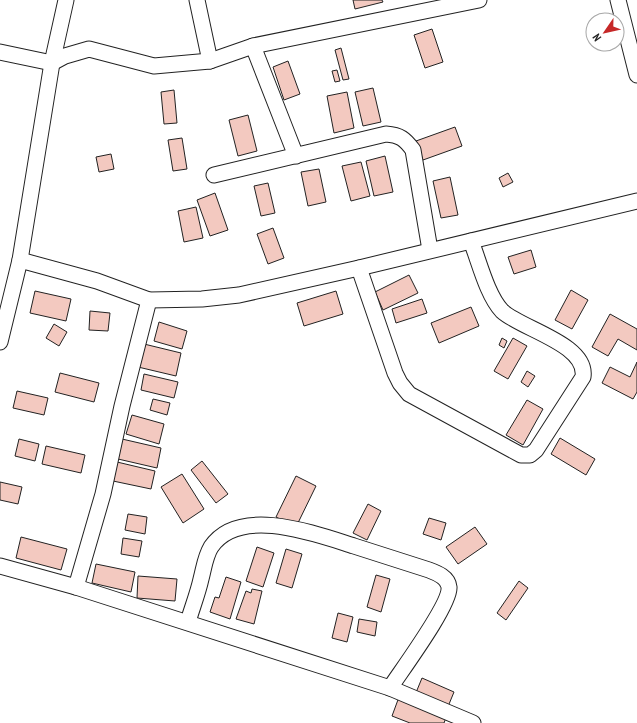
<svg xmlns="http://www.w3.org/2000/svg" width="637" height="723" font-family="'PT Sans Narrow',sans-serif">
<rect width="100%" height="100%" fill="#fff"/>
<g fill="#f3c9c0" stroke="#222">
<polygon points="353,0 382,0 383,2 355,9"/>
<polygon points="432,29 443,62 425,68 414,35"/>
<polygon points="341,48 349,79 343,80 335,50"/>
<polygon points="288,61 300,94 284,100 273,67"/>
<polygon points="337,70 340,81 335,82 332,71"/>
<polygon points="373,88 381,122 363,126 355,92"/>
<polygon points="174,90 177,123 164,124 161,92"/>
<polygon points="347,92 354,128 334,133 327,96"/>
<polygon points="248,115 257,151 238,156 229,120"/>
<polygon points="455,127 462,146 423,160 416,141"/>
<polygon points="182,138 187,169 173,171 168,140"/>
<polygon points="111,154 114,169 99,172 96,157"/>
<polygon points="385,156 393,192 374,196 366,161"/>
<polygon points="361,162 370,196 351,201 342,166"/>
<polygon points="319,169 326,202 308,206 301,172"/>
<polygon points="508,173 513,182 503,187 499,178"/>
<polygon points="450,177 458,215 441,218 433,181"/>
<polygon points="268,183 275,213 261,216 254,186"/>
<polygon points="215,193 228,230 210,236 197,200"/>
<polygon points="196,207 203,238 184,242 178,211"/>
<polygon points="273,228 284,258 268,264 257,234"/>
<polygon points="531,250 536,267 514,274 508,257"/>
<polygon points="409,275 418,293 383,310 375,292"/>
<polygon points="571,290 588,300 572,329 555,320"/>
<polygon points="35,291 71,299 66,321 30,313"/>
<polygon points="336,291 343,314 304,326 297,303"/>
<polygon points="422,299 427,313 396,323 392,309"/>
<polygon points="471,307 479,326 439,343 431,323"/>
<polygon points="90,311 110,313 108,331 89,330"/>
<polygon points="610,314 637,329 637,350 618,339 608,356 592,347"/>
<polygon points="159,322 187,331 182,349 154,341"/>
<polygon points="54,324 67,332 59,346 46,338"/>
<polygon points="502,338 507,341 504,348 499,345"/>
<polygon points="513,338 527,346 508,379 494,371"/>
<polygon points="144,344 181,353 176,376 138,367"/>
<polygon points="637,362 637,392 633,399 602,383 610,367 630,377"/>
<polygon points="527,371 535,376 528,387 521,382"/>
<polygon points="60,373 99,383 94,402 55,392"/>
<polygon points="144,374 178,382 174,398 141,390"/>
<polygon points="17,391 48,398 44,415 13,408"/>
<polygon points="153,399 170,403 167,415 150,410"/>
<polygon points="527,400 543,409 523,445 506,435"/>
<polygon points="132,415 164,424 159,444 126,434"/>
<polygon points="560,438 595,459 586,475 551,454"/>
<polygon points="19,439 39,444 35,461 15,456"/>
<polygon points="122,439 161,448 157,468 118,459"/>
<polygon points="46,446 85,455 81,473 42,464"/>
<polygon points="202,461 228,494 216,503 191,470"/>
<polygon points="117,462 155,471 151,489 113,481"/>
<polygon points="182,474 204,509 183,523 161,487"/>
<polygon points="296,476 316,486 296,527 276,517"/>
<polygon points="0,482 22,487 18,504 0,500"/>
<polygon points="368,504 381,511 367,540 353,533"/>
<polygon points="128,514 147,517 145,534 125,530"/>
<polygon points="429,518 446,523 441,540 423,534"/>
<polygon points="475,527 487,544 458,564 446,547"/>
<polygon points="21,537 67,549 61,570 16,558"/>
<polygon points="123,538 142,541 139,557 121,554"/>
<polygon points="257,547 274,553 263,587 246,581"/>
<polygon points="286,549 302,554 292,588 276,583"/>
<polygon points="96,564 135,572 131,592 92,583"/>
<polygon points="376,575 390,579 381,612 367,607"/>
<polygon points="138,576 177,579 175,601 137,598"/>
<polygon points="226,577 241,582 230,619 210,612 215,597 219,598"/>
<polygon points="519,581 528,588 506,620 497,613"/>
<polygon points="252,589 262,591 254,624 236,619 246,591 251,593"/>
<polygon points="338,613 353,617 347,642 332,638"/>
<polygon points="359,619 377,622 375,636 357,632"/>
<polygon points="422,678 454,692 447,709 415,695"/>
<polygon points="399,697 447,715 444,723 410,723 392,716"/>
</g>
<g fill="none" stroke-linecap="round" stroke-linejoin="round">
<defs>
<g id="minor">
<polyline points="197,0 210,61"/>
<polyline points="618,0 637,75"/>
<polyline points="253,46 296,156"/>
<polyline points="0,52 52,63 65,56 89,49 154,66 210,61 253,46 479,0"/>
<path d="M214 175 386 134C400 135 405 139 413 150L430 250"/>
<polyline points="20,260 97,281 149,300 202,299 239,295 359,268 637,201"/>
<path d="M359 268 395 373 400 383 409 394 521 455H530L536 450 583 377C588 344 521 329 502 311 487 295 479 261 471 241"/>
<polyline points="0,342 20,260 52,63 66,0"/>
<polyline points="0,566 76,587 390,688 473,723"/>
<polyline points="76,587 103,494 122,406 149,300"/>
<path d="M188 622C192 608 198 593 201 579 204 568 205 557 211 547 239 505 316 534 354 546 379 554 404 562 429 570 437 573 448 577 449 587 451 604 401 671 390 688"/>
</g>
</defs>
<use href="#minor" stroke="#222" stroke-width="17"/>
<use href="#minor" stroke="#fff" stroke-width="15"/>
</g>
<g transform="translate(605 32) rotate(236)"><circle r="19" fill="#ffffff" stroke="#a7a7a7"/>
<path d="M0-3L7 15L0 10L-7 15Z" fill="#c62828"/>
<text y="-6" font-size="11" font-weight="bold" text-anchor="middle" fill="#222222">N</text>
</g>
</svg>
